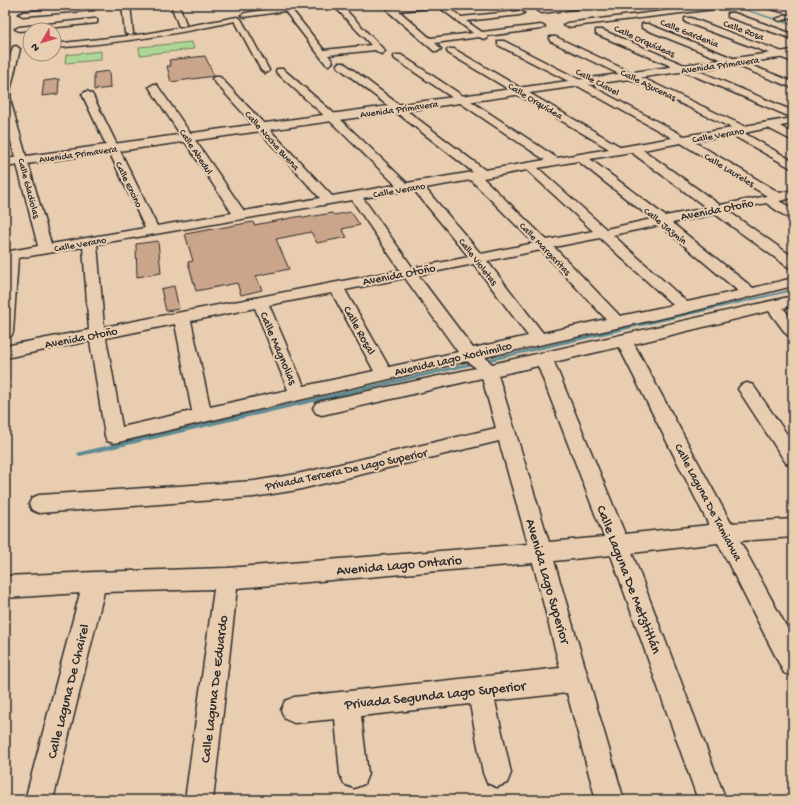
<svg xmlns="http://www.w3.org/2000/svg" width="798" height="805" font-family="'Gochi Hand',sans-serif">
<rect width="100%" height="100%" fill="#e9cdb0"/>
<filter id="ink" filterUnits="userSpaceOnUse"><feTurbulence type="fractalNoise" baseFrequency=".025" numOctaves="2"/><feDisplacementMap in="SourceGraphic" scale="8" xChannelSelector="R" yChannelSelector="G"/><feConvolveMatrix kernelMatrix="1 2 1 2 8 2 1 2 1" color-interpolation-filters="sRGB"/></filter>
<g filter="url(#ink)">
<g fill="#add795" stroke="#6c8160">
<polygon points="192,42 194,49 140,55 139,47"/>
<polygon points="101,51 101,60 65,63 66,55"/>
</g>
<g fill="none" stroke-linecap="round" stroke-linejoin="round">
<g fill="#5c8b94" fill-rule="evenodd">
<polygon points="729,5 732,5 793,24 793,26"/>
<polygon points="793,289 793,291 80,456 78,455 77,454 78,453 80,452"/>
</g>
</g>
<g fill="#caa58c" stroke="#2b2b2b">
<polygon points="205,56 214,76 171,82 167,66 171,66 169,60"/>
<polygon points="109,71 110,88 94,90 94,73"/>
<polygon points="59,79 58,94 42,96 44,81"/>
<polygon points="351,212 360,225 342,229 347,237 317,243 311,232 276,239 289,269 256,276 262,290 241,295 237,283 196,291 188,262 193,261 185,234 253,222 254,225 302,216 303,218 332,213 334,215"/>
<polygon points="158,241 161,273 137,277 136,244"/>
<polygon points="174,286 179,309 166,311 161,289"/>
</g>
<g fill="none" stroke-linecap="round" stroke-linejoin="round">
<defs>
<g id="minor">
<polygon points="122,5 130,5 133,33 132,35 129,35 125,33"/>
<polygon points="171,5 179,5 186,24 185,26 179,26 178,24"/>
<polygon points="280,5 313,5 309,7 292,10 324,50 371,45 333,5 341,5 385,51 381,54 375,50 328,55 333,62 329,65 326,64 285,11 245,17 241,15 245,13 282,7"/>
<path d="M385 5H391L394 8 419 5H445L461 17 520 11 524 13 520 15 466 21 482 32 541 25 545 27 541 29 487 36V39H484L479 37 435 43 441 49 437 52 434 51 389 12ZM439 7 473 33 430 38 399 11Z"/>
<polygon points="573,5 595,5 591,7 542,13 538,11 542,9"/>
<polygon points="713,5 718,7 714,9 567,27 563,25 567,23"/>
<polygon points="91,6 95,8 94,10 23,16 19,14 23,12"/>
<polygon points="728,13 734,13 793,34 793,39 728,17"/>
<polygon points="793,13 793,17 780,21 776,19"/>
<path d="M237 17 241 19 269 70 268 72 265 73 261 70 235 21C175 35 115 43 54 48V44L145 34Z"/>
<polygon points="685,18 691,18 793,56 793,62 685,22"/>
<polygon points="94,19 97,19 97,23 19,31 15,29 19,27"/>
<polygon points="642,24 648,24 793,82 793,88 642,28"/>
<path d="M596 30H602L793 111V124L780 126 793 134V141L768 128 744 133 793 161V169L732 135 693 141 780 193 793 190V198L779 201 793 209V219L788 218 766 203 728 211 793 257V268L788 267 715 214 672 223 753 288 793 278V286L685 313 485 357 492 364 793 296V306L783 308 793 320V336L787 335 769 311 634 344 731 523 793 519V537L740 541 793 639V677L784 673 718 543 632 553 726 800H698L611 555 554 561 624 800H596L567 693 495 701 511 773 507 783 497 787 487 783 483 773 470 704 361 716 368 774 364 784 354 788 344 784 340 774 335 719 294 723 285 719 281 710 285 701 294 697 560 668 533 563 237 588 213 800H185L214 589 104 592 53 800H25L80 593 5 598V576L95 572 227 568 528 544 499 441 297 490 254 497 39 513 32 510 29 504 32 498 39 495 254 481 297 474 496 428 482 378 322 415 316 413 313 408 316 403 322 401 476 368 467 361 114 443 107 441 105 436 90 341 5 358V346L89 330 83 247 18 258 13 332 11 336 5 337V252L38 246 5 118V74L13 47 16 46 20 49 10 91 11 103 51 244 145 228 82 94 87 91 92 94 157 226 232 213 149 87 154 84 157 85 244 211 320 198 214 81 212 79 214 77H220L332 196 396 185 329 120 277 73 276 71 277 69H283L337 116 407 183 473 172 338 67 337 65 338 63H344L485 170 545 160 395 59 394 57 395 55H401L557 158 609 149 448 53 447 51 448 49H454L621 147 672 138 576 85 498 45V41H504L582 81 684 136 732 128 550 41V37H556L744 126 793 118 596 34ZM681 143 767 196 720 205 643 150ZM631 152 707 208 665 216 590 159ZM578 161 652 219 606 229 538 168ZM527 170 593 231 547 240 483 178ZM471 180 534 243 481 254 425 188ZM409 190H414L469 257 413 268 363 198ZM352 200 400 270 104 327 97 244ZM660 225 738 291 687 302 613 235ZM600 238 673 305 620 316 554 247ZM541 250 606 319 543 333 487 261ZM474 264 528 336 473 348 418 275ZM405 278 458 352 389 367 345 290ZM332 293 374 371 304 386 269 305ZM255 308 288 390 210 407 191 321ZM175 324 192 411 122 427 106 338ZM619 347 709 525 625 534 554 362ZM538 366 604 537 549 542 498 375Z"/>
<polygon points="747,383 753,385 793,443 793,466 786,463 738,389 741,385"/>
</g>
<g id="tertiary">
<polygon points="763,5 777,5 793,9 793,15 764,7"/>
<polygon points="793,50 793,56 5,167 5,159"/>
</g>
</defs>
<use href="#minor" stroke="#2b2b2b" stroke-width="3"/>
<use href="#tertiary" stroke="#2b2b2b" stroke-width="3"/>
<use href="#minor" fill="#e9cdb0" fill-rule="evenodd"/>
<use href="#tertiary" fill="#e9cdb0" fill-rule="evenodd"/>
</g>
</g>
<g text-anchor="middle" stroke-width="4" stroke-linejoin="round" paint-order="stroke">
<g font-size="10" fill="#2b2b2b" stroke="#e9cdb0">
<text transform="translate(744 29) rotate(20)" y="4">Calle Rosa</text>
<text transform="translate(690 32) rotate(22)" y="4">Calle Gardenia</text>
<text transform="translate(645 40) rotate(24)" y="4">Calle Orquídeas</text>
<text transform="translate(720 64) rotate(-8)" y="4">Avenida Primavera</text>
<text transform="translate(598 81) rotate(28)" y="4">Calle Clavel</text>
<text transform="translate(649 84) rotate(26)" y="4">Calle Azucenas</text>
<text transform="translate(536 100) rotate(31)" y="4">Calle Orquídea</text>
<text transform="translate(399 108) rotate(-8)" y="4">Avenida Primavera</text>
<text transform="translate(718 134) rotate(-10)" y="4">Calle Verano</text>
<text transform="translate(273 140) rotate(48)" y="4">Calle Noche Buena</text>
<text transform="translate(197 151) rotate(56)" y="4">Calle Abedul</text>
<text transform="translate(78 153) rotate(-8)" y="4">Avenida Primavera</text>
<text transform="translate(730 169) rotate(31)" y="4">Calle Laureles</text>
<text transform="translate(130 184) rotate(64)" y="4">Calle Encino</text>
<text transform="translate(30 188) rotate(75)" y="4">Calle Gladiolas</text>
<text transform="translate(399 189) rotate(-10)" y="4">Calle Verano</text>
<text transform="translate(666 225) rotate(39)" y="4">Calle Jazmín</text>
<text transform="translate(80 243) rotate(-10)" y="4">Calle Verano</text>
<text transform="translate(546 248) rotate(46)" y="4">Calle Margaritas</text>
<text transform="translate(479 261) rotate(52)" y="4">Calle Violetas</text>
</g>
<g font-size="12" fill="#2b2b2b" stroke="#e9cdb0">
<text transform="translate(717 209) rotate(-11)" y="4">Avenida Otoño</text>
<text transform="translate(399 274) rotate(-11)" y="4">Avenida Otoño</text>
<text transform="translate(360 330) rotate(61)" y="4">Calle Rosal</text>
<text transform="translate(81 337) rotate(-11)" y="4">Avenida Otoño</text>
<text transform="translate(279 348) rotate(67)" y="4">Calle Magnolias</text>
<text transform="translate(453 358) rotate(-13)" y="4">Avenida Lago Xochimilco</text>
<text transform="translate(346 469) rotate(-12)" y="4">Privada Tercera De Lago Superior</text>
<text transform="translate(709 502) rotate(62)" y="4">Calle Laguna De Tamiahua</text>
</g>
<g font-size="14" fill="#2b2b2b" stroke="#e9cdb0">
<text transform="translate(399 564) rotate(-5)" y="5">Avenida Lago Ontario</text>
<text transform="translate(630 579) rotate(69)" y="5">Calle Laguna De Metztitlán</text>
<text transform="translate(549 581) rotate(74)" y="5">Avenida Lago Superior</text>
<text transform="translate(213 689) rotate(-83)" y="5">Calle Laguna De Eduardo</text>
<text transform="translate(67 691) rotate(-76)" y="5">Calle Laguna De Chairel</text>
<text transform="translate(435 694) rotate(-6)" y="5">Privada Segunda Lago Superior</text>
</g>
</g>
<rect width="798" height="805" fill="none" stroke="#e9cdb0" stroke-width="20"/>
<rect x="10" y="10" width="778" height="785" fill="none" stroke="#2b2b2b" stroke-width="1.5" filter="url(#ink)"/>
<g transform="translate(42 42) rotate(232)"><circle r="19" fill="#e9cdb0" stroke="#9d8c7b"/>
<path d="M0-3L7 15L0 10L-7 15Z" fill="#d1495b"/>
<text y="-6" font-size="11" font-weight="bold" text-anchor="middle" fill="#2b2b2b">N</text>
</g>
</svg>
